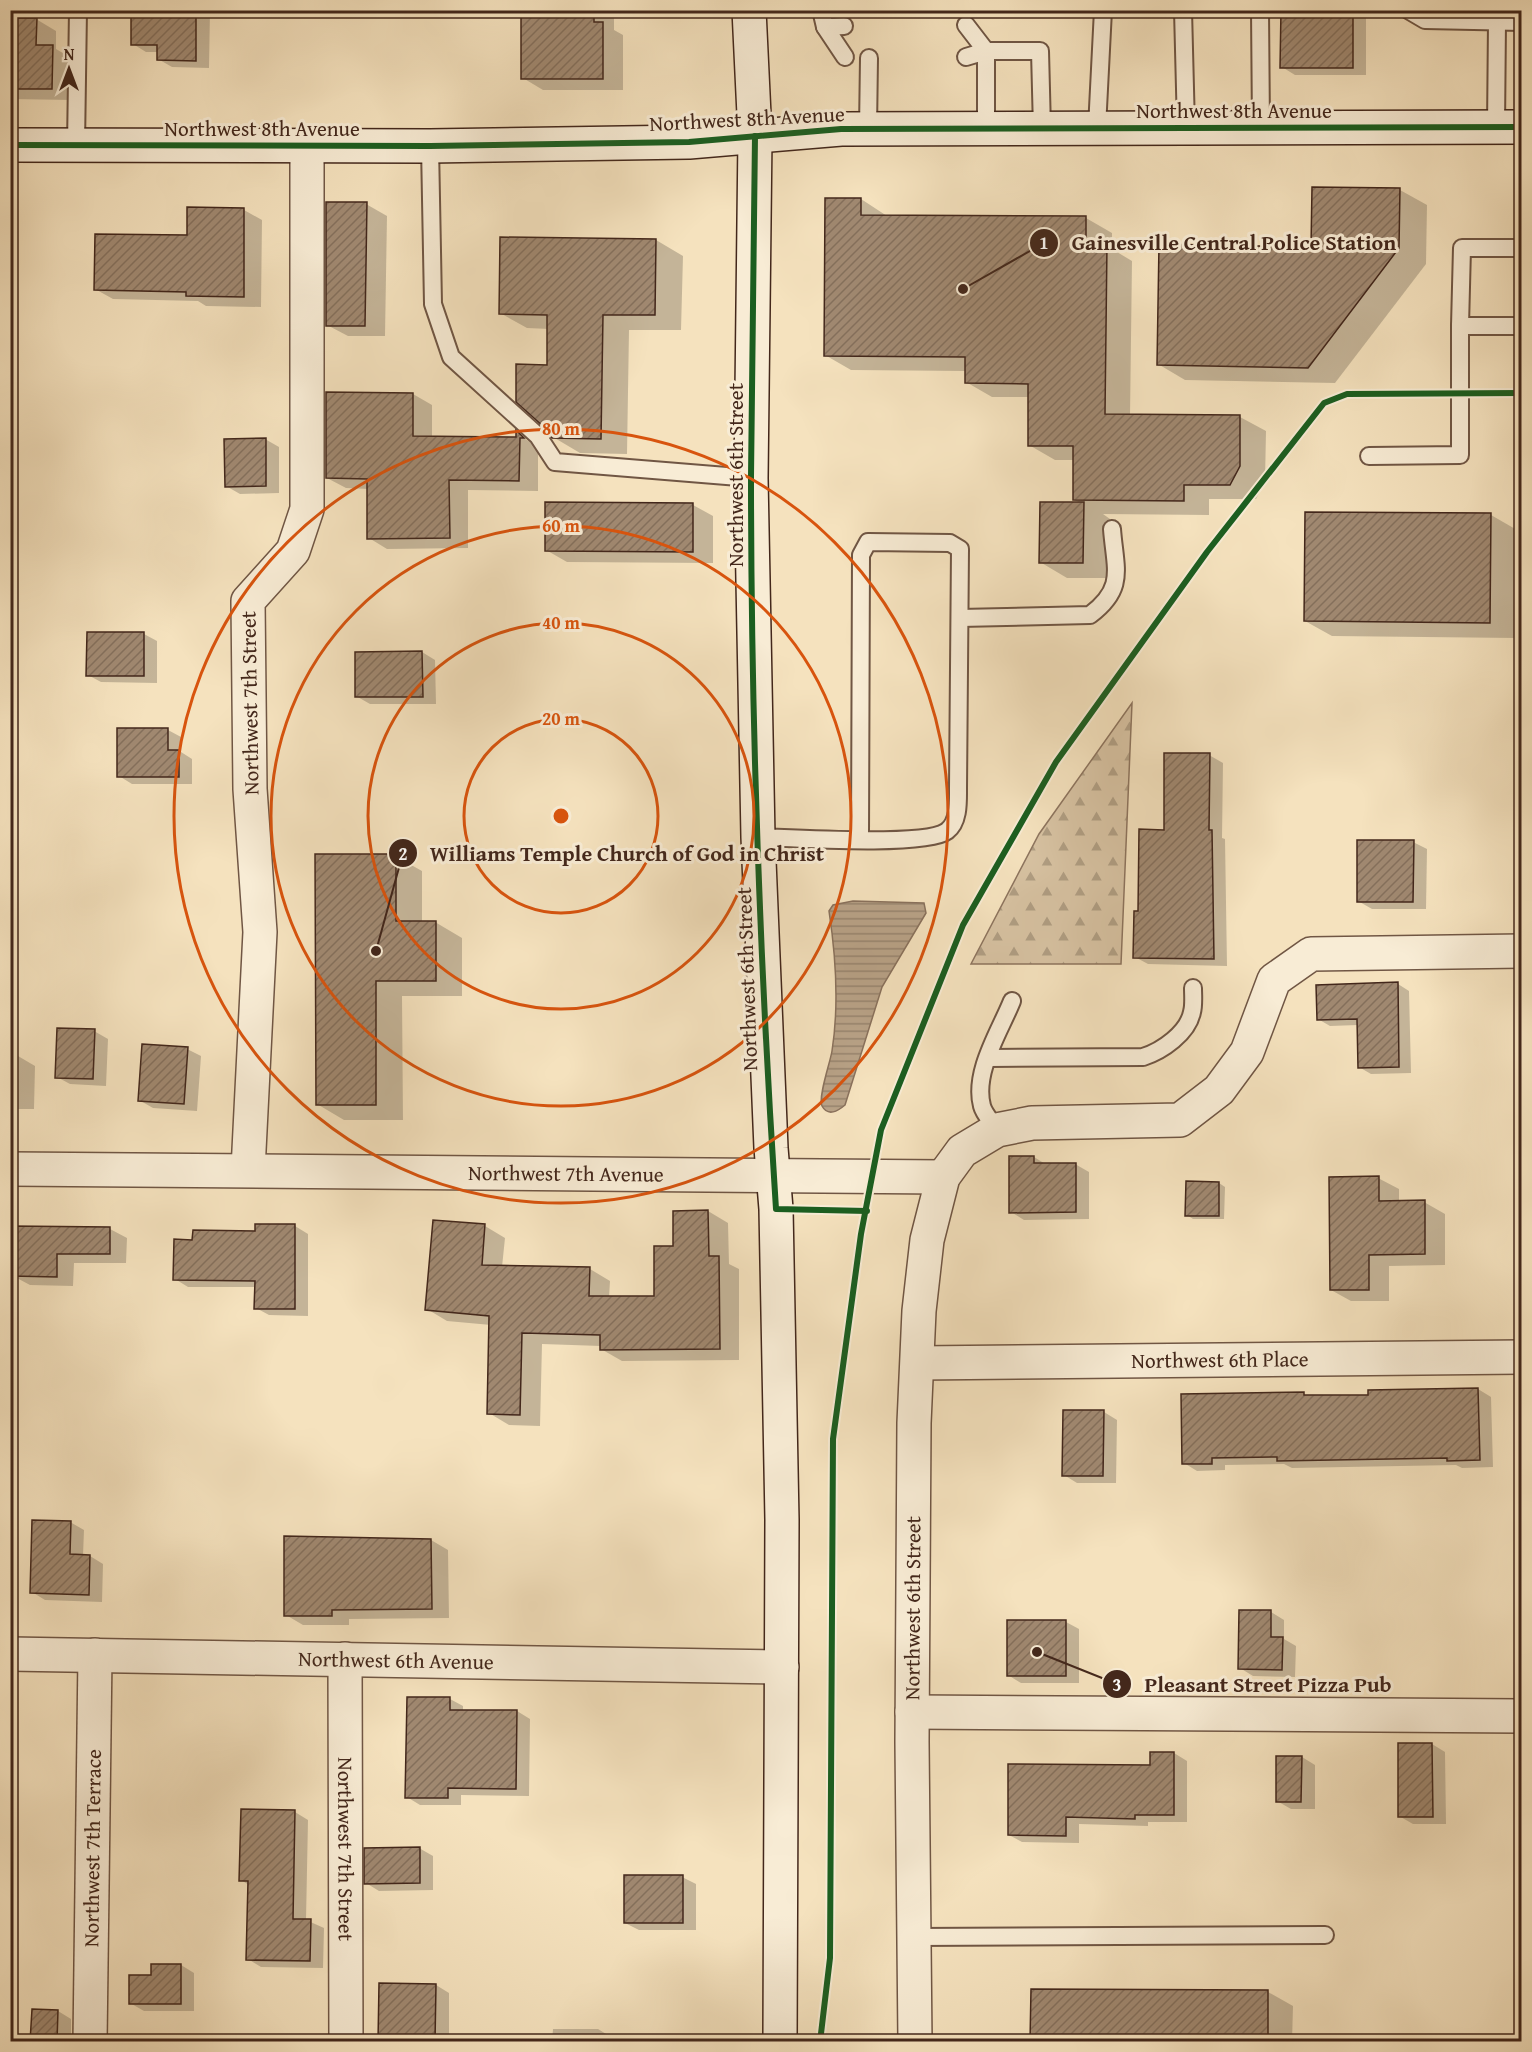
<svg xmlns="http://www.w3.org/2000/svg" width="1532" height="2052" font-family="'Gentium Book Plus',serif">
<defs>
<pattern id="forest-firs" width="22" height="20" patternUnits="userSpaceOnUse" patternTransform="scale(1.5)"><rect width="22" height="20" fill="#d7c2a2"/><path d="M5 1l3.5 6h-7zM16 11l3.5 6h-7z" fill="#b09e83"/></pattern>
<pattern id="water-rules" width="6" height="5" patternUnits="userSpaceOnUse" patternTransform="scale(1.5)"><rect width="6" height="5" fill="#b8a287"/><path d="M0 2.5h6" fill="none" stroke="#97846e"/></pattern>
<pattern id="building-hatch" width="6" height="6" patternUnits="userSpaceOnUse" patternTransform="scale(1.5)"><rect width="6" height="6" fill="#a08870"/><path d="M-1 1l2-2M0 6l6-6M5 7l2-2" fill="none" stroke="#846f5b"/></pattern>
</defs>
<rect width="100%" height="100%" fill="#f5e2be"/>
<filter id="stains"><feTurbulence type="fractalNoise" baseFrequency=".00333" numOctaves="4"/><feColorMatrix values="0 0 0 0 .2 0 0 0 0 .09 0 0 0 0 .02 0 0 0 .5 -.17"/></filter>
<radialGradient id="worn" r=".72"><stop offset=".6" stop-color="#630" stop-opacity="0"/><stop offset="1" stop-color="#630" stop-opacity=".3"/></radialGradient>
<polygon fill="url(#forest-firs)" stroke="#8d745e" stroke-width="1.5" points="1132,703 1121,964 971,964 1039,834"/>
<path fill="url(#water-rules)" stroke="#89715c" stroke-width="1.5" d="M853 901 924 903 926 913 882 987 845 1105C838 1111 828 1117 822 1106 818 1097 830 1063 832 1051 839 1006 836 957 829 911L833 905Z"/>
<g fill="#0003">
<polygon points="133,10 210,10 209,68 172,67 158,59 159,52 146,52 133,44"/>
<polygon points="523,10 614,10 614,30 623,35 623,90 543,90 523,78"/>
<polygon points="1026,10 1078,10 1079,16 1036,16"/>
<polygon points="1282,10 1354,10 1366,18 1366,75 1295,75 1282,67"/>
<polygon points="10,19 36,19 56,31 56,49 73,59 72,100 10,99"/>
<polygon points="1400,190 1427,205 1426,264 1335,383 1185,380 1158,364 1312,248"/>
<polygon points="826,199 861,199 887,216 1086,218 1112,233 1112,249 1132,261 1130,416 1240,417 1266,431 1265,481 1256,499 1209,499 1209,515 1103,514 1110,519 1110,578 1067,578 1040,562 1081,503 1074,500 1074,460 1055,460 1029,445 1029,397 992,397 966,382 966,371 851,370 825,355"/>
<polygon points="366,204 387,216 385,336 348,336 327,325"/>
<polygon points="189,209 244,210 262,220 261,307 206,306 198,301 113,299 95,289 189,237"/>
<polygon points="501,238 656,240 683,256 681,330 629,330 627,454 580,453 553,437 549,329 527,328 500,313"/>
<polygon points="327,393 413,394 432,405 432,438 517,439 517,433 538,448 538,491 468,490 468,548 387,549 369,538 369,489 346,488 327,478"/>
<polygon points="265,439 279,447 279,493 240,494 226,486"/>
<polygon points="693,505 713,516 713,563 567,562 546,550"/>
<polygon points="1491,515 1517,530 1516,638 1332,636 1305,621"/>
<polygon points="144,634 157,641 157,683 101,682 88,675"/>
<polygon points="422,652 435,660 436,704 370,704 356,696"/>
<polygon points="168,730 181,737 181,752 192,759 192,784 132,784 119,776"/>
<polygon points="1209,755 1223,763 1222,838 1225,839 1227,966 1148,964 1135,957 1140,912 1166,831"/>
<polygon points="1413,842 1427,849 1426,909 1372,909 1358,901"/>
<polygon points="395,856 422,871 422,922 435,922 462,938 462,996 402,996 403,1120 344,1120 317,1104"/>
<polygon points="1520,859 1522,859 1522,896 1521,896"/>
<polygon points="1398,984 1409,991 1411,1073 1371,1074 1359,1067 1358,1025 1330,1026 1318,1019"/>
<polygon points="94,1031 108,1039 106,1086 70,1084 57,1077"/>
<polygon points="187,1049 201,1056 197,1111 153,1108 139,1100"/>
<polygon points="10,1056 18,1056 35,1066 34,1109 10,1109"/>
<polygon points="1034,1157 1047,1165 1075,1164 1089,1172 1089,1219 1024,1220 1011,1212"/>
<polygon points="1378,1178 1399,1189 1399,1202 1424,1202 1445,1214 1445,1265 1389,1266 1389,1301 1351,1301 1331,1290"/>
<polygon points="1219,1183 1225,1187 1224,1219 1193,1219 1187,1215"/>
<polygon points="708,1211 728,1223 729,1264 739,1269 739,1360 622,1361 601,1349 601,1346 542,1344 540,1426 509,1425 489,1413 491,1325 447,1321 427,1309 485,1226 505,1238 502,1267 590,1269 610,1281 609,1298 656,1297 675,1247"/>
<polygon points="257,1225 295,1226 308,1234 308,1316 269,1315 256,1308 256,1287 188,1287 175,1279 194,1242 257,1233"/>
<polygon points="10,1229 110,1229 127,1238 126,1263 74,1263 73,1286 30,1285 13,1276"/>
<polygon points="1518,1253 1522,1253 1522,1291 1518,1289"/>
<polygon points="1478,1389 1491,1397 1493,1467 1462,1468 1456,1465 1292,1468 1284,1464 1225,1465 1225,1470 1197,1471 1184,1463 1303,1394 1309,1397 1370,1397 1370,1392"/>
<polygon points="1065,1411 1104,1412 1117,1420 1116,1483 1077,1483 1064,1475"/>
<polygon points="70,1522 84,1530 83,1556 90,1556 103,1564 102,1602 45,1600 32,1592"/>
<polygon points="431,1540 448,1550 449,1618 349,1619 349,1625 303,1625 286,1615"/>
<polygon points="1271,1612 1284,1620 1284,1639 1296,1646 1295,1677 1253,1676 1240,1668"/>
<polygon points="1008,1622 1066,1622 1079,1629 1079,1683 1021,1683 1008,1675"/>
<polygon points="450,1699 463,1706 463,1711 517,1711 530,1719 529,1796 461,1795 461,1805 420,1805 407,1797"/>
<polygon points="1432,1744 1445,1752 1446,1824 1413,1824 1399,1816"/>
<polygon points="1174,1753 1187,1761 1187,1822 1148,1822 1148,1826 1079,1824 1079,1843 1022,1842 1009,1835"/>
<polygon points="1302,1757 1315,1765 1315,1809 1291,1809 1277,1801"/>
<polygon points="242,1811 295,1812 308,1820 306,1920 324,1928 323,1968 261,1967 248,1959 249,1885 241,1880"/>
<polygon points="419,1848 433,1856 433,1890 379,1891 366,1883"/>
<polygon points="682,1877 696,1884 696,1930 639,1930 625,1923"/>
<polygon points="181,1965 194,1973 194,2011 144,2011 130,2003 153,1976"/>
<polygon points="436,1985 449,1993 449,2042 382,2042"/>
<polygon points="1268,1992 1293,2006 1292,2042 1032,2042"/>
<polygon points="58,2011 71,2019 71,2042 32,2042"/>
<polygon points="553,2029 598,2029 611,2037 611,2042 552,2042"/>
<polygon points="220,2039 263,2040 267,2042 220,2042"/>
</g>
<g fill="url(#building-hatch)" stroke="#43271b" stroke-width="1.5">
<polygon points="131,10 196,10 196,61 157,60 157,45 131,45"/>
<polygon points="521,10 594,10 594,22 603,22 603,79 521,79"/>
<polygon points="1281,10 1353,10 1353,68 1280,68"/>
<polygon points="10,18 37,18 36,45 53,45 52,89 10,89"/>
<polygon points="1312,187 1400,188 1399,248 1308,368 1157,365 1159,244 1311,247"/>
<polygon points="825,198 861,198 861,215 1086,216 1086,244 1107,244 1105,414 1240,415 1240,466 1230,485 1184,485 1184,501 1073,500 1073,446 1028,446 1028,384 965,383 965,357 824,356"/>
<polygon points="326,202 367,202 365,326 326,326"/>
<polygon points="187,207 244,208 244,297 186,296 186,292 94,290 95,234 187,235"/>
<polygon points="500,237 656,239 655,315 603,315 601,439 552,438 545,428 516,402 516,364 547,365 547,315 499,314"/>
<polygon points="326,392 413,393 413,436 516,437 516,430 524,438 520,438 519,481 449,480 450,538 367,539 367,479 326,478"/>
<polygon points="266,438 266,486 225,487 224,439"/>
<polygon points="545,502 693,503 693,552 545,551"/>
<polygon points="1040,502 1084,502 1083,563 1039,563"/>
<polygon points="1305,512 1491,513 1490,623 1304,621"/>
<polygon points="87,632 144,632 144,676 86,676"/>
<polygon points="422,651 423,697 355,697 355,652"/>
<polygon points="117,728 168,728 168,750 179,750 179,777 117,777"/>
<polygon points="1164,753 1210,753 1209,830 1212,830 1214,959 1133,958 1134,911 1138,911 1139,829 1164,830"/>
<polygon points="1357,840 1414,840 1413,902 1357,902"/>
<polygon points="315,854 396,854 396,921 436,921 436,981 376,981 376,1105 316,1105"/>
<polygon points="1398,982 1399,1067 1358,1068 1357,1019 1317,1020 1316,985"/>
<polygon points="57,1028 95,1029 93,1079 55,1078"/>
<polygon points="142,1044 188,1047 184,1104 138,1101"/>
<polygon points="1009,1156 1034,1156 1034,1163 1076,1163 1076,1212 1009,1213"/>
<polygon points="1379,1176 1379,1201 1425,1200 1425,1254 1369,1255 1369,1290 1330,1290 1329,1177"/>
<polygon points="1186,1181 1219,1182 1219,1216 1185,1216"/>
<polygon points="708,1210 709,1256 719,1256 720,1349 600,1350 600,1335 522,1333 520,1415 487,1414 489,1316 425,1310 433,1220 485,1224 482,1265 590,1267 589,1296 654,1296 654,1246 673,1246 673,1211"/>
<polygon points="255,1224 295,1224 295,1309 254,1309 255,1281 173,1280 174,1239 192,1240 193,1230 255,1231"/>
<polygon points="10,1226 110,1227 110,1254 57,1254 57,1277 11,1276"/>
<polygon points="1478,1388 1480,1460 1447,1461 1447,1458 1277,1461 1277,1457 1212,1458 1212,1464 1182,1464 1181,1394 1304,1392 1304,1395 1368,1395 1368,1390"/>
<polygon points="1063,1410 1104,1410 1103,1476 1062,1476"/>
<polygon points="32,1520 71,1521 70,1554 90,1555 89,1595 30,1593"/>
<polygon points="284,1536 431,1539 432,1609 332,1610 332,1616 284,1616"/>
<polygon points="1239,1610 1271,1610 1271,1637 1283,1637 1282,1670 1238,1669"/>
<rect x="1007" y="1620" width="59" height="56"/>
<polygon points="407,1697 450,1697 450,1710 517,1710 516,1789 448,1788 448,1798 405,1798"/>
<polygon points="1398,1743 1432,1743 1433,1817 1398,1817"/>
<polygon points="1150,1752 1174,1752 1174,1815 1135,1815 1135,1819 1066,1817 1066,1836 1008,1835 1008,1764 1150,1765"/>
<polygon points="1276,1756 1302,1756 1301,1802 1276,1802"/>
<polygon points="241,1809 295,1810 293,1919 311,1919 310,1961 246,1960 248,1881 239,1881"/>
<polygon points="420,1847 420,1883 364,1884 364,1848"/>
<rect x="624" y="1875" width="59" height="48"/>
<polygon points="151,1964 181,1964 181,2004 129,2004 129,1975 151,1975"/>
<polygon points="379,1983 436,1984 435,2042 378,2042"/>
<polygon points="1031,1989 1268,1990 1268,2042 1030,2042"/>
<polygon points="32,2009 58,2010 57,2042 30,2042"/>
</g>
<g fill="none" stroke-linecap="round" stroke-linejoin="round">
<defs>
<g id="lane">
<polyline points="821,10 825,27 844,26"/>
<polyline points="1183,10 1186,128"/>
<polyline points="1260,10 1261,128"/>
<polyline points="1408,10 1425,20 1522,22"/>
<polyline points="966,25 986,51 1040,51 1042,129"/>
<polyline points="825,27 845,57"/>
<polyline points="966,57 986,51 986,129"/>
<polyline points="1496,127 1497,22"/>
<polyline points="1097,128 1103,10"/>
<polyline points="868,129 869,58"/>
<polyline points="76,145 78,10"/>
<polyline points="430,146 433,304 451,357 538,436 555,462 751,478"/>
<polyline points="1460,326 1462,248 1522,248"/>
<polyline points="1369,456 1460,455 1460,326 1522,326"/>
<path d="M960 618 1090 615C1126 588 1115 569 1112 529"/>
<path d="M758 837C790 838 926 847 947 831 959 822 958 802 958 788L960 549 950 543 868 542 861 555 860 839"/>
<path d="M989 1058 1143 1057C1162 1051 1188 1033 1192 1012 1194 1005 1193 995 1193 988"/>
<path d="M997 1130C992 1122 984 1114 982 1106 973 1072 1000 1031 1012 1001"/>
<polyline points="914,1937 1325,1935"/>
</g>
<g id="street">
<path id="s1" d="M10 1169 943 1177"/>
<polyline points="248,1170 260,932 250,789 248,601 293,551 307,509 307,146"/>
<path id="s2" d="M918 1363 1522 1357"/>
<path id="s3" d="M10 1654 782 1667"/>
<path id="s4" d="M345 1659 346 2042"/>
<polyline points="912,1712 1522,1716"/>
<path id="s5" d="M90 2042 95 1655"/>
<path id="s6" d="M915 2042 912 1742 914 1423 919 1311 927 1240 943 1177 962 1151 997 1130 1032 1123 1180 1120 1219 1090 1247 1052 1274 980 1311 954 1522 951"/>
</g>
<g id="secondary">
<polyline points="749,10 755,136 751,478 758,837 771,1148 776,1209 782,1520 780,2042"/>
<polyline points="10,145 430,146 689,142 841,129 1522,127"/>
</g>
</defs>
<use href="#lane" stroke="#705644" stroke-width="20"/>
<use href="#street" stroke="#705644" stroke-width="36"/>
<use href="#secondary" stroke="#43271b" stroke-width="36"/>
<use href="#lane" stroke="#f8ecd5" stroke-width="16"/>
<use href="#street" stroke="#f8ecd5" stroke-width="33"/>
<use href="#secondary" stroke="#f8ecd5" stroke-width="33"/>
<defs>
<g id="cycleway">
<path d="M755 136C754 249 752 363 751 476 751 720 760 966 776 1209L867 1211"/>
<polyline points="10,145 430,146 689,142 841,129 1522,127"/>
<polyline points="820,2042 830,1958 833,1439 861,1234 881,1130 963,925 1056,762 1207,552 1324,403 1347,394 1522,393"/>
</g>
</defs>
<use href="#cycleway" stroke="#f8ecd5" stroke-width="10"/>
<use href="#cycleway" stroke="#1b5e20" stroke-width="6"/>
</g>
<g fill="none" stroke="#d8540e" stroke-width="3">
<circle cx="561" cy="816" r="97"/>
<circle cx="561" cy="816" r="193"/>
<circle cx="561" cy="816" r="290"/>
<circle cx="561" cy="816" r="387"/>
</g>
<g text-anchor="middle" stroke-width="6" stroke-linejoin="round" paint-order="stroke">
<g font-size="21" fill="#43271b" stroke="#f8ecd5">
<text x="1234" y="118">Northwest 8th Avenue</text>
<text transform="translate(747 119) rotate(-3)" y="7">Northwest 8th Avenue</text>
<text x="262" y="136">Northwest 8th Avenue</text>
<text transform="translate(736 475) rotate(-90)" y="7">Northwest 6th Street</text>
<text transform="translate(250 703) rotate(-91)" y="7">Northwest 7th Street</text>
<text transform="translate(747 979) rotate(-92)" y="7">Northwest 6th Street</text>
<text dy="7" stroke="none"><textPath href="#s1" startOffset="556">Northwest 7th Avenue</textPath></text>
<text dy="7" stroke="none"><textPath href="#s2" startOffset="302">Northwest 6th Place</textPath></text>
<text dy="7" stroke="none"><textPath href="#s6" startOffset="434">Northwest 6th Street</textPath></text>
<text dy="7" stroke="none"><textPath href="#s3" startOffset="386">Northwest 6th Avenue</textPath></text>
<text dy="7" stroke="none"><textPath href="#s5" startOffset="194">Northwest 7th Terrace</textPath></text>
<text dy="7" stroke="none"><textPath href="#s4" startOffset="190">Northwest 7th Street</textPath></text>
</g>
</g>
<circle cx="561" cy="816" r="9" fill="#d8540e" stroke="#f8ecd5" stroke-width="3"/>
<g font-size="18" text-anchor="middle" font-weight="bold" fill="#d8540e" stroke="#f8ecd5" stroke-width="6" stroke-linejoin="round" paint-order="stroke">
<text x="561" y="435">80 m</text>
<text x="561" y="532">60 m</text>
<text x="561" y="629">40 m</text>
<text x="561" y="725">20 m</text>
</g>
<path fill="none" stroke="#43271b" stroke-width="2" d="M963 289L1044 243M376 951L403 853M1037 1652L1117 1684"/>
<g fill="#43271b" stroke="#f8ecd5" stroke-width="2">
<circle cx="963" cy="289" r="6"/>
<circle cx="376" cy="951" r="6"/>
<circle cx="1037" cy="1652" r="6"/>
<circle cx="1044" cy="243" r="15"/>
<circle cx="403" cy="853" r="15"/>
<circle cx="1117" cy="1684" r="15"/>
</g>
<g font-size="18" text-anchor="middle" font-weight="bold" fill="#fff">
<text x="1044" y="249">1</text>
<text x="403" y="860">2</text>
<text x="1117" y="1691">3</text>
</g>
<g font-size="22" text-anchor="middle" font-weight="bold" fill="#43271b" stroke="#f8ecd5" stroke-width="6" stroke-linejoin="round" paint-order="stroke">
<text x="1234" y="250">Gainesville Central Police Station</text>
<text x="627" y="861">Williams Temple Church of God in Christ</text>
<text x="1268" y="1692">Pleasant Street Pizza Pub</text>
</g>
<rect width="1532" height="2052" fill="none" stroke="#f5e2be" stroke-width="36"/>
<rect x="12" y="12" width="1508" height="2028" fill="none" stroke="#43271b" stroke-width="3"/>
<rect x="18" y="18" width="1496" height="2016" fill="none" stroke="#43271b" stroke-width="1.5"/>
<g transform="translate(69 69)" stroke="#f8ecd5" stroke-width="4.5" paint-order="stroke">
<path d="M0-4.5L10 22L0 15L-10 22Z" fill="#43271b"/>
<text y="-9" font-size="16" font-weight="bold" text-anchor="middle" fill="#43271b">N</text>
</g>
<rect width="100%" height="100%" filter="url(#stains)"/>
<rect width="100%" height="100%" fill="url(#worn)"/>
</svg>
